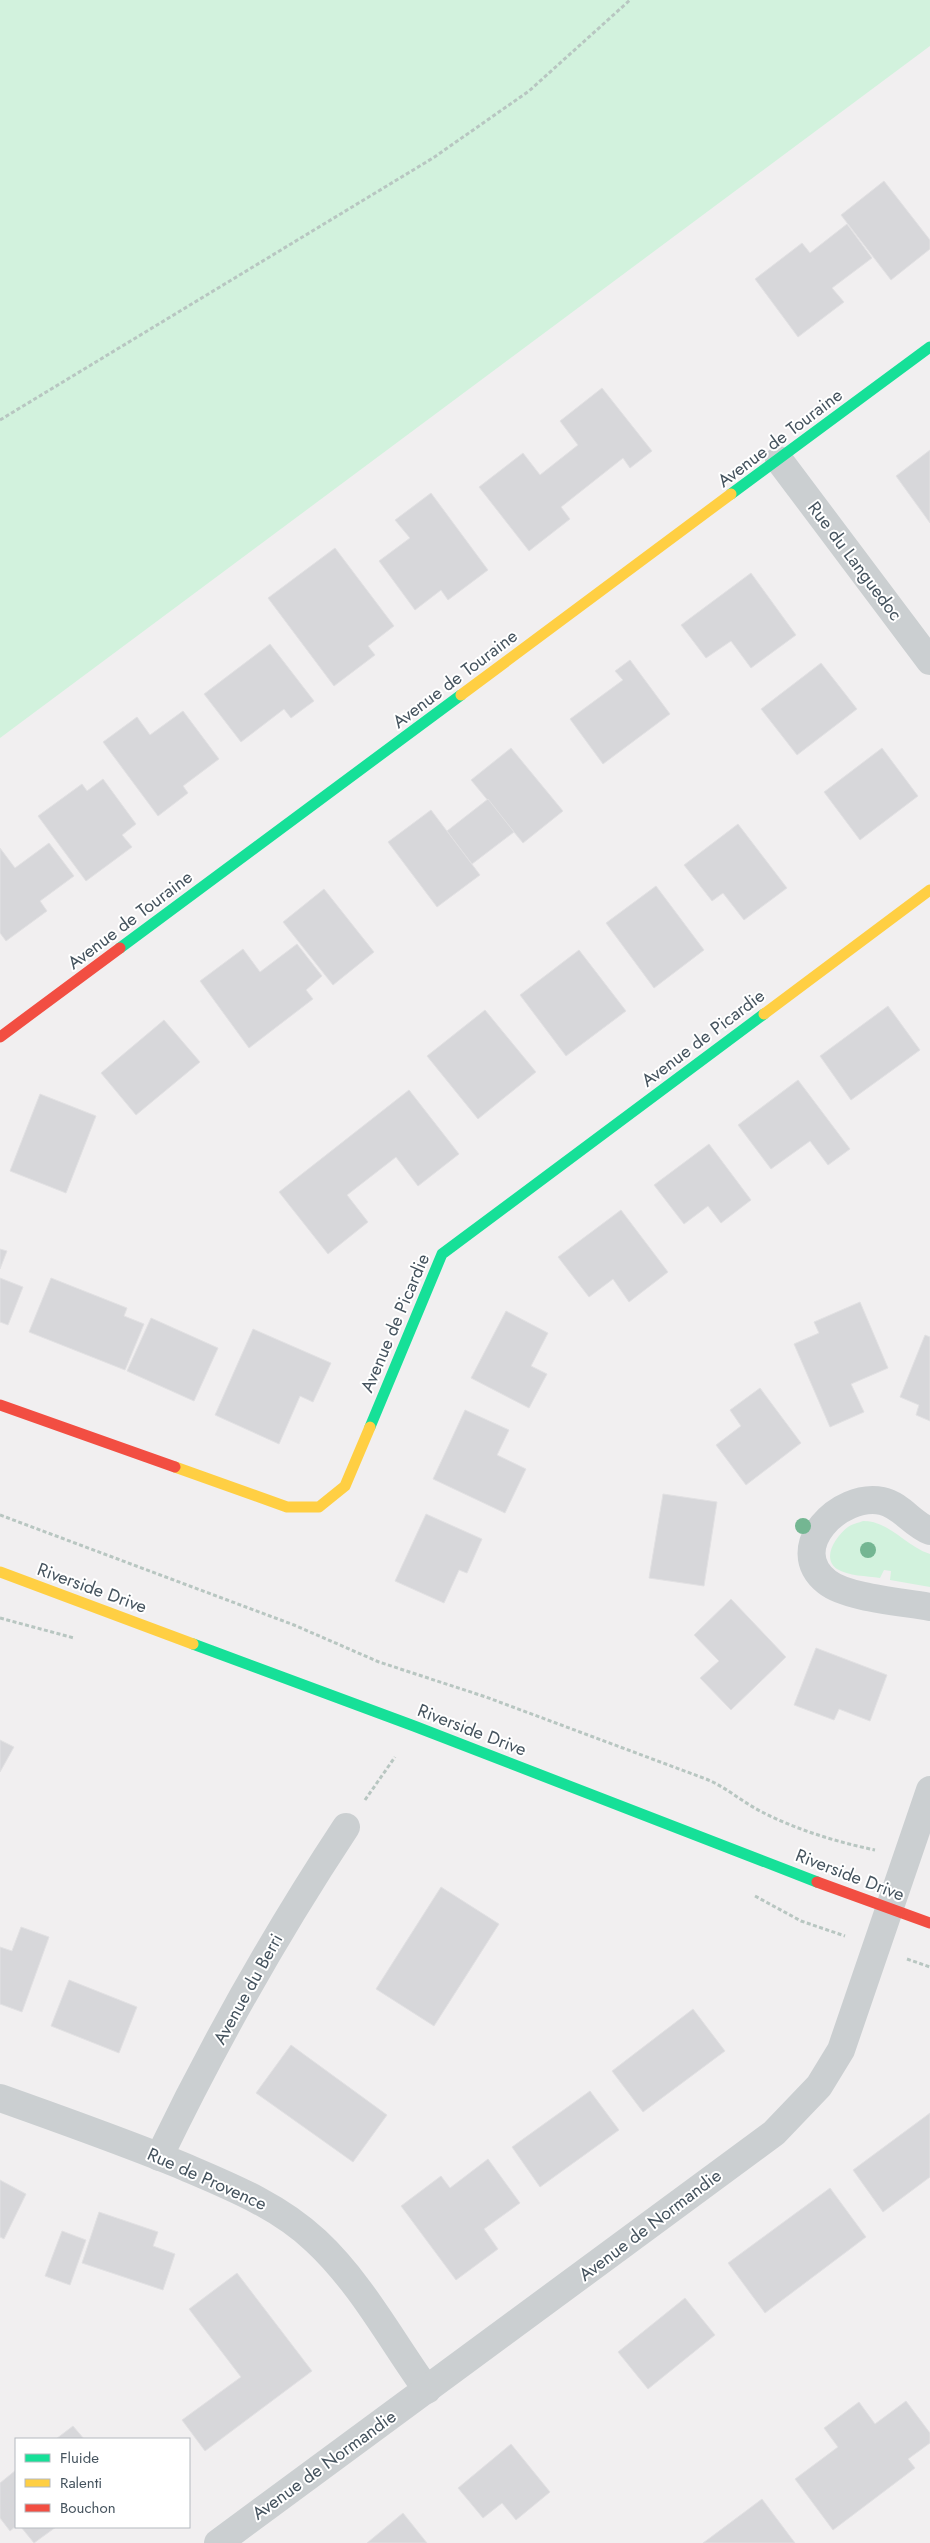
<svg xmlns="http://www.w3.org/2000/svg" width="930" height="2543" font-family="Jost,sans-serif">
<rect width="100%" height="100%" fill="#f1eff0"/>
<g fill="#d2f2dd">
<polygon points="0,0 930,0 930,46 0,738"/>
<path d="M863 1521C890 1521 905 1546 930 1554V1587L890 1580 891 1571 884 1570 880 1578C867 1576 848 1576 837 1569 821 1558 836 1536 848 1527 852 1524 858 1523 863 1521Z"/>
</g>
<g fill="#d7d7da" stroke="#e2e1e3">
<polygon points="884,181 930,240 930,249 891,280 841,215"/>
<polygon points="847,224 872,258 832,288 844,302 798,337 755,279 802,243 810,253"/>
<polygon points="602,388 652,451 630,468 623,458 561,507 570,519 529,551 479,487 523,453 540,475 578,445 560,421"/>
<polygon points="930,450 930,523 896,476"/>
<polygon points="431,493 488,570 448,600 441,590 415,610 379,561 410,538 395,520"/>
<polygon points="335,548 394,626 368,646 375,655 334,686 268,598"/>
<polygon points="751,573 796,635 751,668 731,641 706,658 681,625"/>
<polygon points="270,644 314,701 291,718 284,709 241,742 204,694"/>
<polygon points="630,660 670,714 603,764 570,719 623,680 615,671"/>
<polygon points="821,663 857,709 797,755 761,709"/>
<polygon points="183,711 219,759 183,786 188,793 158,816 103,742 137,717 150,735"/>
<polygon points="511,748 563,811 523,843 471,780"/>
<polygon points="882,748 918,796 860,840 824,792"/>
<polygon points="103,779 136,824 122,835 132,847 86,881 38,816 82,784 87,791"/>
<polygon points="488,799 514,832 472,864 447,831"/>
<polygon points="431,810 480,875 437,907 388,842"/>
<polygon points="738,824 787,888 744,920 723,893 712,901 684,865"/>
<polygon points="49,843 74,876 40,901 47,911 6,941 0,933 0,848 15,868"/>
<polygon points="656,886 704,950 654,988 606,923"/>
<polygon points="324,889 374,952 333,985 283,922"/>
<polygon points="297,944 322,976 306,990 313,999 249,1048 200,981 243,949 260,972"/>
<polygon points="579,950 626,1011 566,1056 520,995"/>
<polygon points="888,1006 920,1050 851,1100 820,1056"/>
<polygon points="485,1010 536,1072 478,1119 427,1056"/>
<polygon points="164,1020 200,1062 136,1115 101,1073"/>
<polygon points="798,1080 850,1149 828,1165 810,1141 771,1169 738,1125"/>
<polygon points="409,1090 459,1154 418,1186 396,1157 347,1195 368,1222 328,1254 279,1192"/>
<polygon points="40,1094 96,1116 66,1193 10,1171"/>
<polygon points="709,1144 751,1200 721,1223 708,1206 684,1224 654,1185"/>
<polygon points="621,1210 668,1272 629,1302 613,1279 589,1297 558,1257"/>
<polygon points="0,1249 7,1251 0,1269"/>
<polygon points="0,1278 23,1287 8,1325 0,1322"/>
<polygon points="51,1278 127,1308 124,1316 144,1324 125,1370 29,1332"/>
<polygon points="860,1302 888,1368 851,1384 864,1412 830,1427 794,1344 819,1333 814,1322"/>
<polygon points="506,1311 548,1333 531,1366 547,1374 529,1408 471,1378"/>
<polygon points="151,1318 218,1348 194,1401 127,1371"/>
<polygon points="253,1329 331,1363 313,1402 300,1396 279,1444 215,1415"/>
<polygon points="925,1335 930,1337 930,1421 916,1415 919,1405 900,1397"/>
<polygon points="760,1388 801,1443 746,1485 716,1445 741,1426 730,1410"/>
<polygon points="465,1410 509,1430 497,1455 526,1469 505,1513 433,1479"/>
<polygon points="663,1494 717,1502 704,1586 649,1578"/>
<polygon points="426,1514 482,1539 467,1573 459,1570 444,1603 395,1581"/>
<polygon points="731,1599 786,1657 731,1710 700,1678 719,1661 694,1635"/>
<polygon points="816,1648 887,1675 870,1721 839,1709 834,1720 794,1705"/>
<polygon points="0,1740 14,1747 0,1772"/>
<polygon points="441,1887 499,1924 434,2026 376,1989"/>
<polygon points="21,1927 49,1937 22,2012 0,2004 0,1947 12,1951"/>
<polygon points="69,1980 137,2007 119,2053 51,2026"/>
<polygon points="693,2009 725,2051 643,2112 612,2071"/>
<polygon points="291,2045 387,2115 353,2162 256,2093"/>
<polygon points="590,2091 619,2130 540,2187 512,2147"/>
<polygon points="930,2113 930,2177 883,2212 853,2170"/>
<polygon points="488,2159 520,2203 484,2229 498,2249 456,2280 401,2206 441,2176 450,2188"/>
<polygon points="0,2180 26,2194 4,2239 0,2237"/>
<polygon points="830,2188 866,2237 765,2313 728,2263"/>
<polygon points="99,2212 158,2232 153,2246 175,2254 163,2290 82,2263"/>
<polygon points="62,2231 86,2240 70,2285 45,2276"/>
<polygon points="237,2273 312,2371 205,2451 182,2420 241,2377 189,2309"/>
<polygon points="685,2298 715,2335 648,2389 618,2352"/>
<polygon points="906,2401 930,2433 930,2443 908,2459 915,2468 833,2530 795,2479 838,2447 824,2428 859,2402 875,2424"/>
<polygon points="73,2426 84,2439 56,2439"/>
<polygon points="511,2444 550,2492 516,2520 502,2503 483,2518 458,2488"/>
<polygon points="16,2470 16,2526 10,2531 0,2518 0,2483"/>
<polygon points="762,2499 795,2543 703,2543"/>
<polygon points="403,2513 427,2543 367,2543"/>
<polygon points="21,2527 56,2527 34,2543"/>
</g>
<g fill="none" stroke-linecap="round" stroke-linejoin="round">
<g stroke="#b8c6c1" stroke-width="3" stroke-dasharray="4 2.5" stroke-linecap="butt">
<polyline points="0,420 433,158 529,91 630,0"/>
<path d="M0 1515 294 1625 379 1662 486 1697 706 1779C726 1787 742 1802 762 1812 797 1830 837 1842 875 1850"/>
<polyline points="0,1618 74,1638"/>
<polyline points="365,1800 395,1757"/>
<polyline points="755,1896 801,1921 845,1936"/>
<polyline points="907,1959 930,1967"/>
</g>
<g stroke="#cbcfd1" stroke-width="28">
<polyline points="779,460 930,661"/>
<path d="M930 1531C912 1524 901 1505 882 1501 840 1492 784 1548 827 1582 847 1598 904 1602 930 1607"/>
<path d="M0 2098C62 2120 124 2142 185 2167 232 2187 279 2206 316 2241 361 2283 391 2340 427 2390"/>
<path d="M159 2157C214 2043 276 1933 346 1827"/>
<polyline points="218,2543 774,2133 819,2086 841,2050 930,1790"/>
</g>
<g stroke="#16e098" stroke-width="11">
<polyline points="731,494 930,347"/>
<polyline points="120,948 461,695"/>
<polyline points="370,1427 442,1254 764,1014"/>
<polyline points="193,1644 414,1726 817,1882"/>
</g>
<g stroke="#ffcf43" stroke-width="11">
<polyline points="461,695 731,494"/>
<polyline points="764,1014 930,890"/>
<polyline points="175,1467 287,1507 319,1507 345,1486 370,1427"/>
<polyline points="0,1572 193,1644"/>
</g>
<g stroke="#f24e42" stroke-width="11">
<polyline points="0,1037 120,948"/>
<polyline points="0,1405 175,1467"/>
<polyline points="817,1882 930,1923"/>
</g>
</g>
<g fill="#74b692">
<circle cx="803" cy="1526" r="8"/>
<circle cx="868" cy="1550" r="8"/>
</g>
<g text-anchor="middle" stroke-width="4" stroke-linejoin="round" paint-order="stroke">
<g font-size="18" fill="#45535e" stroke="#fff">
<text transform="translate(780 438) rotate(-37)" y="6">Avenue de Touraine</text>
<text transform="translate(855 561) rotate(53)" y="6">Rue du Languedoc</text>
<text transform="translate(455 679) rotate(-37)" y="6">Avenue de Touraine</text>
<text transform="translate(130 920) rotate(-37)" y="6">Avenue de Touraine</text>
<text transform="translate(703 1038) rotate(-37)" y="6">Avenue de Picardie</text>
<text transform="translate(395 1323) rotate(-67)" y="6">Avenue de Picardie</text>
<text transform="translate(92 1588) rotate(20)" y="6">Riverside Drive</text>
<text transform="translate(472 1730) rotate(21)" y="6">Riverside Drive</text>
<text transform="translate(850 1875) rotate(21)" y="6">Riverside Drive</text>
<text transform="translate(248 1989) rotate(-61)" y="6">Avenue du Berri</text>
<text transform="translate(207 2179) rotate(24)" y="6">Rue de Provence</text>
<text transform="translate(650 2225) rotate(-37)" y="6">Avenue de Normandie</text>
<text transform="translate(324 2465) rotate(-36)" y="6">Avenue de Normandie</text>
</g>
</g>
<rect x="15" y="2438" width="175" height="90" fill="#ffffff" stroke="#b5babf"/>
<rect x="25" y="2454" width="25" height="8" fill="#16e098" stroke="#b5babf"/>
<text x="60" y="2463" font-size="15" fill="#45535e">Fluide</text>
<rect x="25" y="2479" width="25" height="8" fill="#ffcf43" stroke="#b5babf"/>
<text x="60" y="2488" font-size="15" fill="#45535e">Ralenti</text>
<rect x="25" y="2504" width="25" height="8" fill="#f24e42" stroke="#b5babf"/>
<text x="60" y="2513" font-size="15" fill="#45535e">Bouchon</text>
</svg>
